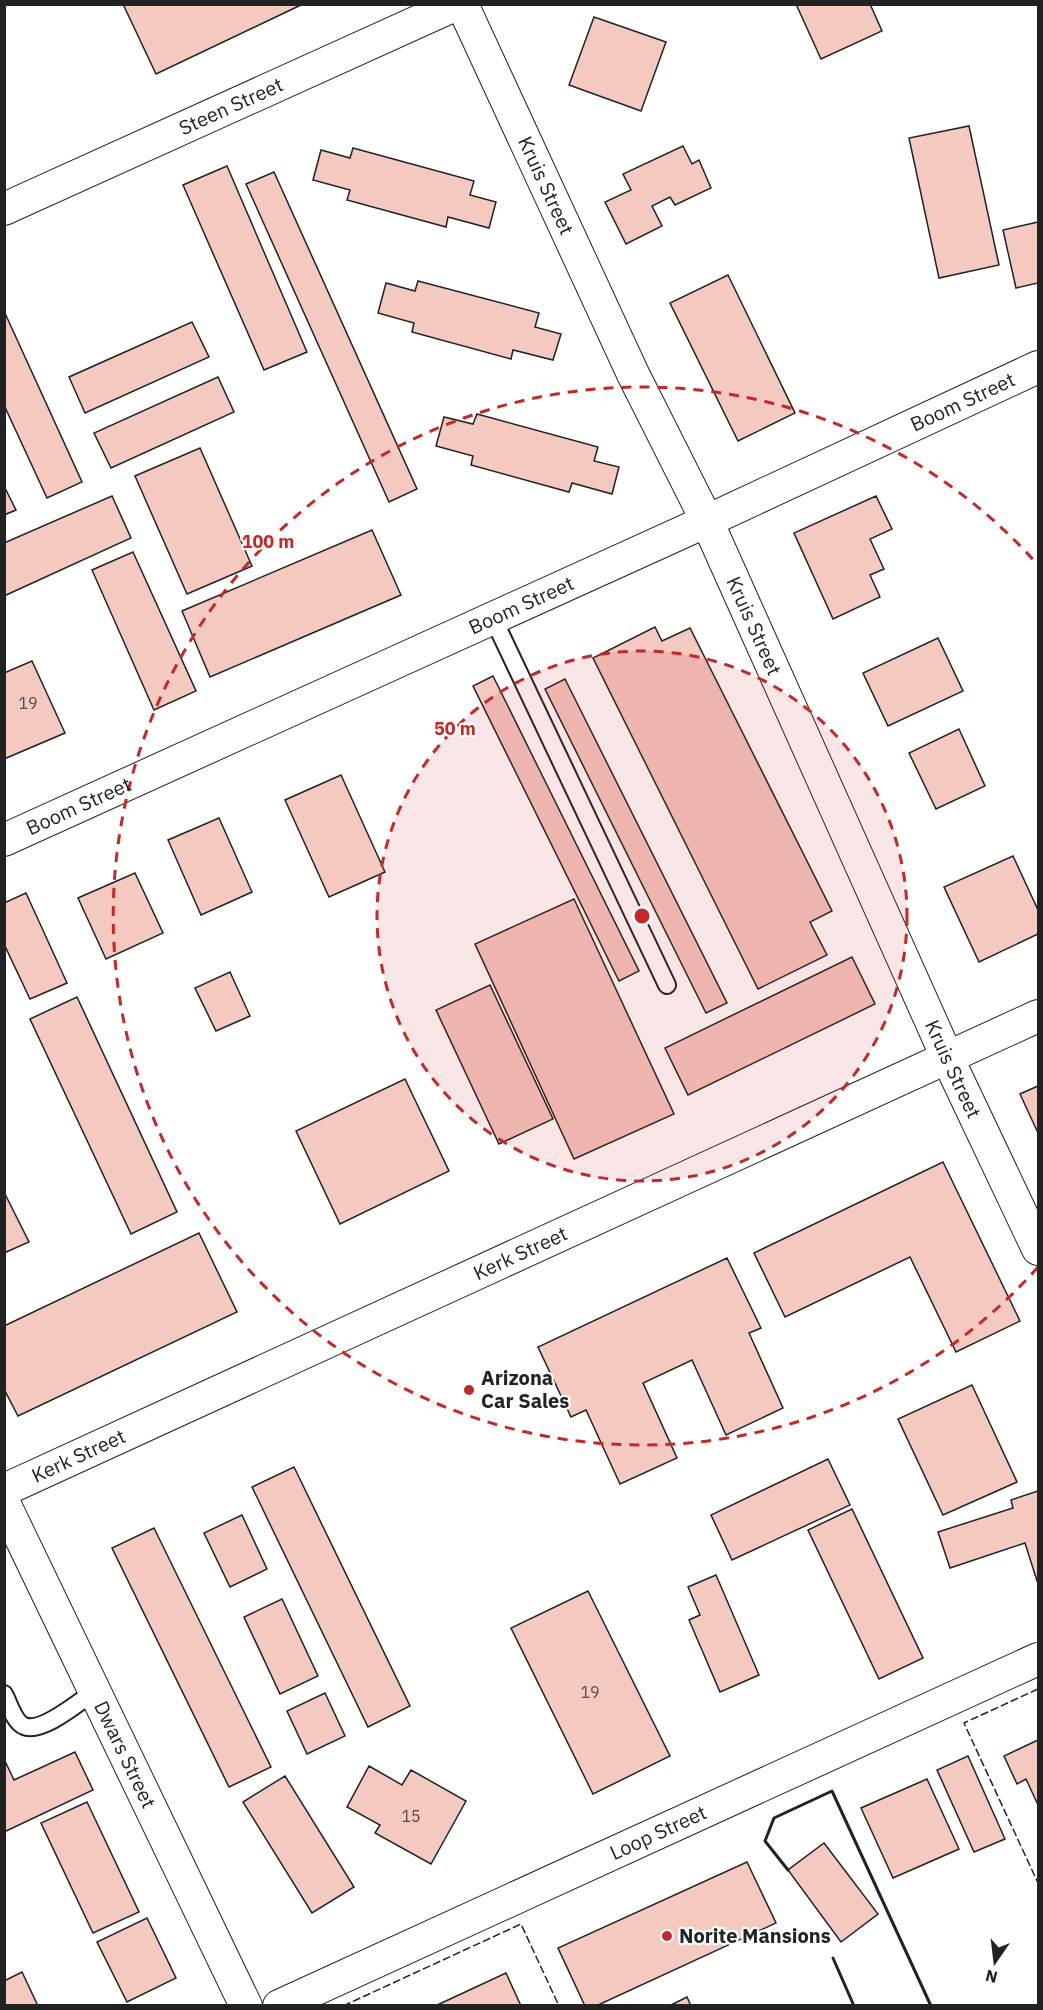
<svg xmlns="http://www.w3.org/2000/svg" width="1043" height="2010" font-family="'IBM Plex Sans',sans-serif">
<rect width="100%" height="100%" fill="#fff"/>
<g fill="#f3c9c0" stroke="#222" stroke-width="1.5">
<polygon points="123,4 303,4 156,74"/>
<polygon points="796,4 870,4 882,31 821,59"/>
<polygon points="594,17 666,42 641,111 569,85"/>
<polygon points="969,126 999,265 939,278 909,138"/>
<polygon points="683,146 692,164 699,160 711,188 675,205 670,197 652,206 662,226 626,244 605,202 631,190 623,174"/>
<polygon points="353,148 474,181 470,195 496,202 489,228 448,217 446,227 347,200 350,190 313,180 321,150 350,158"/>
<polygon points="227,166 307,352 264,370 183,185"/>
<polygon points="274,172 417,489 389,502 246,184"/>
<polygon points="1038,222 1038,283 1016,288 1003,230"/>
<polygon points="728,275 795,413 738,441 670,303"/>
<polygon points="418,281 539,313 535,327 561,334 553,360 513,350 511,359 412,332 414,323 378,313 386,283 415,291"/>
<polygon points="4,311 82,482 47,498 4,405"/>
<polygon points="192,322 209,357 85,413 69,377"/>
<polygon points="218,377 234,412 111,468 94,433"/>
<polygon points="477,414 598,447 594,461 619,467 612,494 572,483 569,492 471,465 473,456 436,446 444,417 473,424"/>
<polygon points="200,448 252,566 187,594 135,476"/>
<polygon points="4,486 16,510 4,515"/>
<polygon points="112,496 131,538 4,596 4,543"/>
<polygon points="876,496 892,529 870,539 884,569 870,575 880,597 833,619 794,533"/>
<polygon points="372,530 401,595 210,677 182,611"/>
<polygon points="133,552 196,691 154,710 92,570"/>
<polygon points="655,627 662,641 690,628 832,911 810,922 827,955 758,989 593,658"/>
<polygon points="938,638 963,691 888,726 863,673"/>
<polygon points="32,661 65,733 4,759 4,673"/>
<polygon points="493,676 639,971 619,981 473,686"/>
<polygon points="565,679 727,1003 706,1013 545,689"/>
<polygon points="959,729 985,786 936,809 909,753"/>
<polygon points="341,775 385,872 329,897 285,800"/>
<polygon points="219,818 252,892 201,915 168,840"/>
<polygon points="1013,856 1038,910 1038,934 979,962 944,887"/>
<polygon points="135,873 163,933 106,959 78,898"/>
<polygon points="26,893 67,983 30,999 4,944 4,903"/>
<polygon points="574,899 674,1114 574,1159 475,944"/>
<polygon points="852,957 875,1004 688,1095 665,1048"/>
<polygon points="230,972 250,1016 216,1031 195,988"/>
<polygon points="490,985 553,1119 499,1144 436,1010"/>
<polygon points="77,997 177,1212 131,1234 30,1019"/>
<polygon points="405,1079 449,1171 340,1224 296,1131"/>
<polygon points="1038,1086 1038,1133 1020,1094"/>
<polygon points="943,1162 1020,1321 956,1352 910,1257 785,1317 754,1253"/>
<polygon points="4,1192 29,1242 4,1253"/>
<polygon points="199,1233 237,1312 18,1416 4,1389 4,1326"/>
<polygon points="727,1258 761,1328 749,1333 783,1408 726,1435 692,1360 643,1383 677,1458 620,1484 586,1410 571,1417 538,1347"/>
<polygon points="972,1385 1017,1482 943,1515 898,1419"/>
<polygon points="828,1459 850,1505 732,1560 711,1515"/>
<polygon points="294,1467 410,1706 368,1727 252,1487"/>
<polygon points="1038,1491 1038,1584 1025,1543 950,1568 938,1532 1013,1508 1011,1500"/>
<polygon points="852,1509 923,1658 879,1679 808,1530"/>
<polygon points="242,1515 267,1569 230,1587 204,1533"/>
<polygon points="154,1528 271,1767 229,1787 112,1548"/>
<polygon points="716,1575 759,1675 720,1692 689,1620 700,1615 688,1587"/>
<polygon points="588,1591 670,1756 593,1794 511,1628"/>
<polygon points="282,1599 318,1676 280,1694 244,1617"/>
<polygon points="325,1693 345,1736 307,1754 287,1711"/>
<polygon points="1038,1740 1038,1805 1026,1779 1017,1784 1004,1756"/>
<polygon points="75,1752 93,1790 4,1832 4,1759 14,1780"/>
<polygon points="968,1756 1005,1839 974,1852 937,1770"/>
<polygon points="369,1766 402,1785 411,1770 466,1801 431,1864 375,1833 380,1825 347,1807"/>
<polygon points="285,1776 354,1887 312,1913 243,1802"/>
<polygon points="927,1779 959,1849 893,1878 861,1808"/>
<polygon points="87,1802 139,1912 93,1933 41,1823"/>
<polygon points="824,1843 878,1914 841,1942 788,1870"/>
<polygon points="747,1862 776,1923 596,2006 585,2006 558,1948"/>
<polygon points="147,1918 176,1978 127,2002 97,1942"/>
<polygon points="22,1972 38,2006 4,2006 4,1981"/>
<polygon points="506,1973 521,2006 435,2006"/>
<polygon points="687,1997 691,2006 669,2006"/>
</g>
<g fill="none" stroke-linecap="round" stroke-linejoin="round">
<defs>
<g id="lane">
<polyline points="493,618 667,985"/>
<path d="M4 1694C9 1703 14 1722 24 1726 42 1734 80 1701 95 1691"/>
</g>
<g id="street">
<path id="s1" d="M462 4 633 374 707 521 947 1057 1038 1249"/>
<path id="s2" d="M4 209 457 4"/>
<path id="s3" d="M4 840 707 521 1038 367"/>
<path id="s4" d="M4 1490 1038 1016"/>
<path id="s5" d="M4 1503 246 2006"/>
<path id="s6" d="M279 2006 1038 1659"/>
</g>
</defs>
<use href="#lane" stroke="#222" stroke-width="20"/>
<use href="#street" stroke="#222" stroke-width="34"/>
<use href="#lane" stroke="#fff" stroke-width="16"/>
<use href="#street" stroke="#fff" stroke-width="32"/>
<g stroke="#222" stroke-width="1.5" stroke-dasharray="8 3" stroke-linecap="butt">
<polyline points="1038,1689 964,1723 1038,1883"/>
<polyline points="343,2006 521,1924 559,2006"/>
</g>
<g stroke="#222" stroke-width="3">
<polyline points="788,1870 765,1841 774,1818 832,1791 931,2006"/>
<polyline points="833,1958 854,2006"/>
</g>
</g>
<circle cx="642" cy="916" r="265" fill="#c62828" fill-opacity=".12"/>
<g fill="none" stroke="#c62828" stroke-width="3" stroke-dasharray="10 8">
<circle cx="642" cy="916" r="265"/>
<path d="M1038 1267A529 529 0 1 1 1038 565"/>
</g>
<g fill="#c62828" stroke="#fff" stroke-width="2">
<circle cx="469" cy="1390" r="6"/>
<circle cx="667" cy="1936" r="6"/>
</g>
<g text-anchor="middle" stroke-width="4.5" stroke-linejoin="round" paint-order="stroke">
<g font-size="16" fill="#564c4a">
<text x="28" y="709">19</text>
<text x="590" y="1698">19</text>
<text x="411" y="1822">15</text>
</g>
<g font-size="20" fill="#222" stroke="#fff">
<text dy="7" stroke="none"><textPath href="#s2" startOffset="249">Steen Street</textPath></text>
<text dy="7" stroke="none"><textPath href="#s1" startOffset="200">Kruis Street</textPath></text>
<text dy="7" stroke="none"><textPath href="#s3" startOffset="1054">Boom Street</textPath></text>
<text dy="7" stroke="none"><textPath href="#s3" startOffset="568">Boom Street</textPath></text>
<text dy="7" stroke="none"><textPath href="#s1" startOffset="687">Kruis Street</textPath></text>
<text dy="7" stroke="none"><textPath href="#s3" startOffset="82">Boom Street</textPath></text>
<text dy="7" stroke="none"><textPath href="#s1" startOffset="1173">Kruis Street</textPath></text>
<text dy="7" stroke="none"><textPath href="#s4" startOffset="568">Kerk Street</textPath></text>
<text dy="7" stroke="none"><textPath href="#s4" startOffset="82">Kerk Street</textPath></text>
<text dy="7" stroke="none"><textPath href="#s5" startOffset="279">Dwars Street</textPath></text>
<text dy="7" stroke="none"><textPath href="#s6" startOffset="417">Loop Street</textPath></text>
</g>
<g font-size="20" font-weight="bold" fill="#222" stroke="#fff" text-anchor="start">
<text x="481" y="1385">Arizona<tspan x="481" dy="23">Car Sales</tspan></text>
<text x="679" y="1943">Norite Mansions</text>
</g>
</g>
<circle cx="642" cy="916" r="9" fill="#c62828" stroke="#fff" stroke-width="3"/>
<g font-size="18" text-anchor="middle" font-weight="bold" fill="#c62828" stroke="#fff" stroke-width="4.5" stroke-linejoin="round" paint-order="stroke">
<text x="268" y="548">100 m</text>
<text x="455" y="735">50 m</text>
</g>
<rect width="1043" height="2010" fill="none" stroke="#222222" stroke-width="12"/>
<g transform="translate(995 1962) rotate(194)" stroke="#ffffff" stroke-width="4.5" paint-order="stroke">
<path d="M0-4.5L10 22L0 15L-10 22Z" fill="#222222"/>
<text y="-9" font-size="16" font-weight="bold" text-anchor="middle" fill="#222222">N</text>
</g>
</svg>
